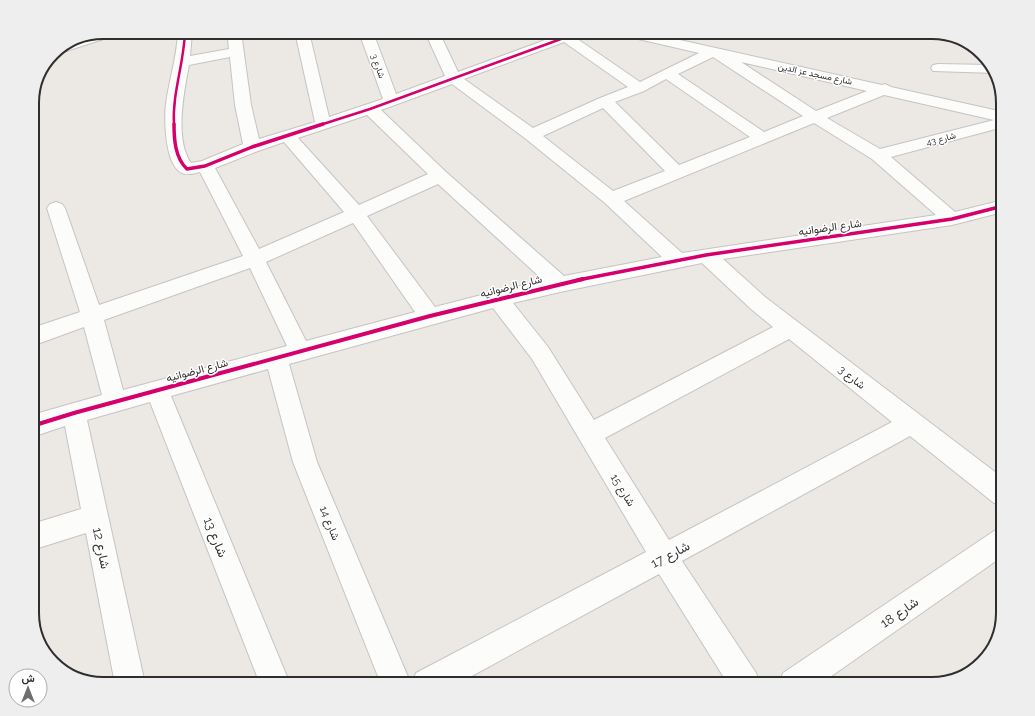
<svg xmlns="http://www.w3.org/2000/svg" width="1035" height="716" font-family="Raleway,Vazirmatn,sans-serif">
<rect width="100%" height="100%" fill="#ece8e4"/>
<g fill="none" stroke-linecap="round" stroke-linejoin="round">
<defs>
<g id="minor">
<polygon points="103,32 118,32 116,35 63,52 54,52 72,40"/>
<path d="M178 32H192L190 56 229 49 227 32H241L251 105 259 139 315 122 295 32H309L329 117 383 99 359 32H373L396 94 445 76 425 32H439L458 72 567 32H587L585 35 576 38 640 82 699 53 621 35 619 32H644L882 85 885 84 891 87 1003 112V127L891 157 955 212 1003 200V212L952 225 723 259 765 297 1003 478V506L994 503 910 436 682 561 756 673 760 684H728L659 574 457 684H412L416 673 646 552 532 359 493 308 289 364 317 462 411 684H381L293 462 268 369 171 396 290 684H260L150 402 87 420 145 684H115L86 533 32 550V524L81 509 65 426 32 437V415L102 395 84 327 32 346V328L80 312 47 208 50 204 56 202 62 204 65 208 99 305 243 256 200 172C194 173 187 176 182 173 165 165 164 120 166 104 169 80 177 57 178 32ZM564 42 628 87 600 98 533 128 464 79ZM230 57 235 105 243 144 202 161 191 163C174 139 184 92 189 65ZM713 57 803 116 764 132 678 74ZM741 62 867 91 816 111ZM666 79 750 137 679 165 615 102 644 91ZM452 84 526 139 605 203 662 257 564 276 446 172 381 110ZM884 95 994 120 880 149 827 118ZM603 108 665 171 613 191 543 136ZM367 115 428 174 359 205 298 138ZM814 123 872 159 936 215 682 253 624 201ZM284 142 344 212 259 249 215 168 258 151ZM438 184 543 280 500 291 497 290 489 293 435 307 367 216ZM353 223 415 312 306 341 266 262ZM702 263 751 309 773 327 594 420 548 347 513 303 560 292ZM250 268 287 346 123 390 104 320ZM789 339 892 422 669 540 605 438Z"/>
<polygon points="938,64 991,65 995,73 933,71 931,68 933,65"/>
<polygon points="1003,527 1003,556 820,684 779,684 783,673 994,531"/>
</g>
</defs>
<use href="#minor" stroke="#c5c4c5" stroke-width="2"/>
<use href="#minor" fill="#fcfcfb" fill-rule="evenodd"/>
<defs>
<g id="cycleway-far2">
<path d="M174 125C172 93 184 64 185 32"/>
<polyline points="320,125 370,109 580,32"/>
</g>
<g id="cycleway-far1">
<path d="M174 124C174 139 175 158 187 169L205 166 252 147 323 124"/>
<polyline points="578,280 706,255 952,219 1003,206"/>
</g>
<polyline id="cycleway" points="32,426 74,413 430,316 583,279"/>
</defs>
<use href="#cycleway-far2" stroke="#fff" stroke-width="4"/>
<use href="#cycleway-far1" stroke="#fff" stroke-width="5.5"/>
<use href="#cycleway" stroke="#fff" stroke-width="6"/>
<use href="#cycleway-far2" stroke="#d6006c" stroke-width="2.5"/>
<use href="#cycleway-far1" stroke="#d6006c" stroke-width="3.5"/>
<use href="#cycleway" stroke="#d6006c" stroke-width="4"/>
</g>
<g text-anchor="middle" stroke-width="3" stroke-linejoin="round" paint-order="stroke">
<g font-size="9" fill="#2e2e2e" stroke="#fff">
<text transform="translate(378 66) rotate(70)" y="3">شارع 3</text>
<text transform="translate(815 74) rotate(12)" y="3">شارع مسجد عز الدين</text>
<text transform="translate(941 139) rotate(-15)" y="3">شارع 43</text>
</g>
<g font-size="11" fill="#2e2e2e" stroke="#fff">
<text transform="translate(830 227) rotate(-8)" y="4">شارع الرضوانيه</text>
<text transform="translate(511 286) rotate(-14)" y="4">شارع الرضوانيه</text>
<text transform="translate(197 370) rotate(-15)" y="4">شارع الرضوانيه</text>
<text transform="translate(852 377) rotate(38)" y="4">شارع 3</text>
<text transform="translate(623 490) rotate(58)" y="4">شارع 15</text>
<text transform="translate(330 523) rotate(68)" y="4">شارع 14</text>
</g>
<g font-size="13" fill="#2e2e2e" stroke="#fff">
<text transform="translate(216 537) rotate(68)" y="5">شارع 13</text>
<text transform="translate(102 548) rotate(78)" y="5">شارع 12</text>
<text transform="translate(670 554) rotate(-28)" y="5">شارع 17</text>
<text transform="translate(899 612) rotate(-35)" y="5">شارع 18</text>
</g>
</g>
<path d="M0 0H1035V716H0ZM103 39H932A64 64 0 0 1 996 103V613A64 64 0 0 1 932 677H103A64 64 0 0 1 39 613V103A64 64 0 0 1 103 39Z" fill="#eee" fill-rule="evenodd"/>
<path fill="none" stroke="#2e2e2e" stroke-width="2" d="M103 39H932A64 64 0 0 1 996 103V613A64 64 0 0 1 932 677H103A64 64 0 0 1 39 613V103A64 64 0 0 1 103 39Z"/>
<g transform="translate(28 688)"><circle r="19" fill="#ffffff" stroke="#ababab"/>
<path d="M0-3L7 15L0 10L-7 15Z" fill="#706f6e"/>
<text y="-6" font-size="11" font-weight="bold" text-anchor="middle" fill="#2e2e2e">ش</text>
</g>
</svg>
